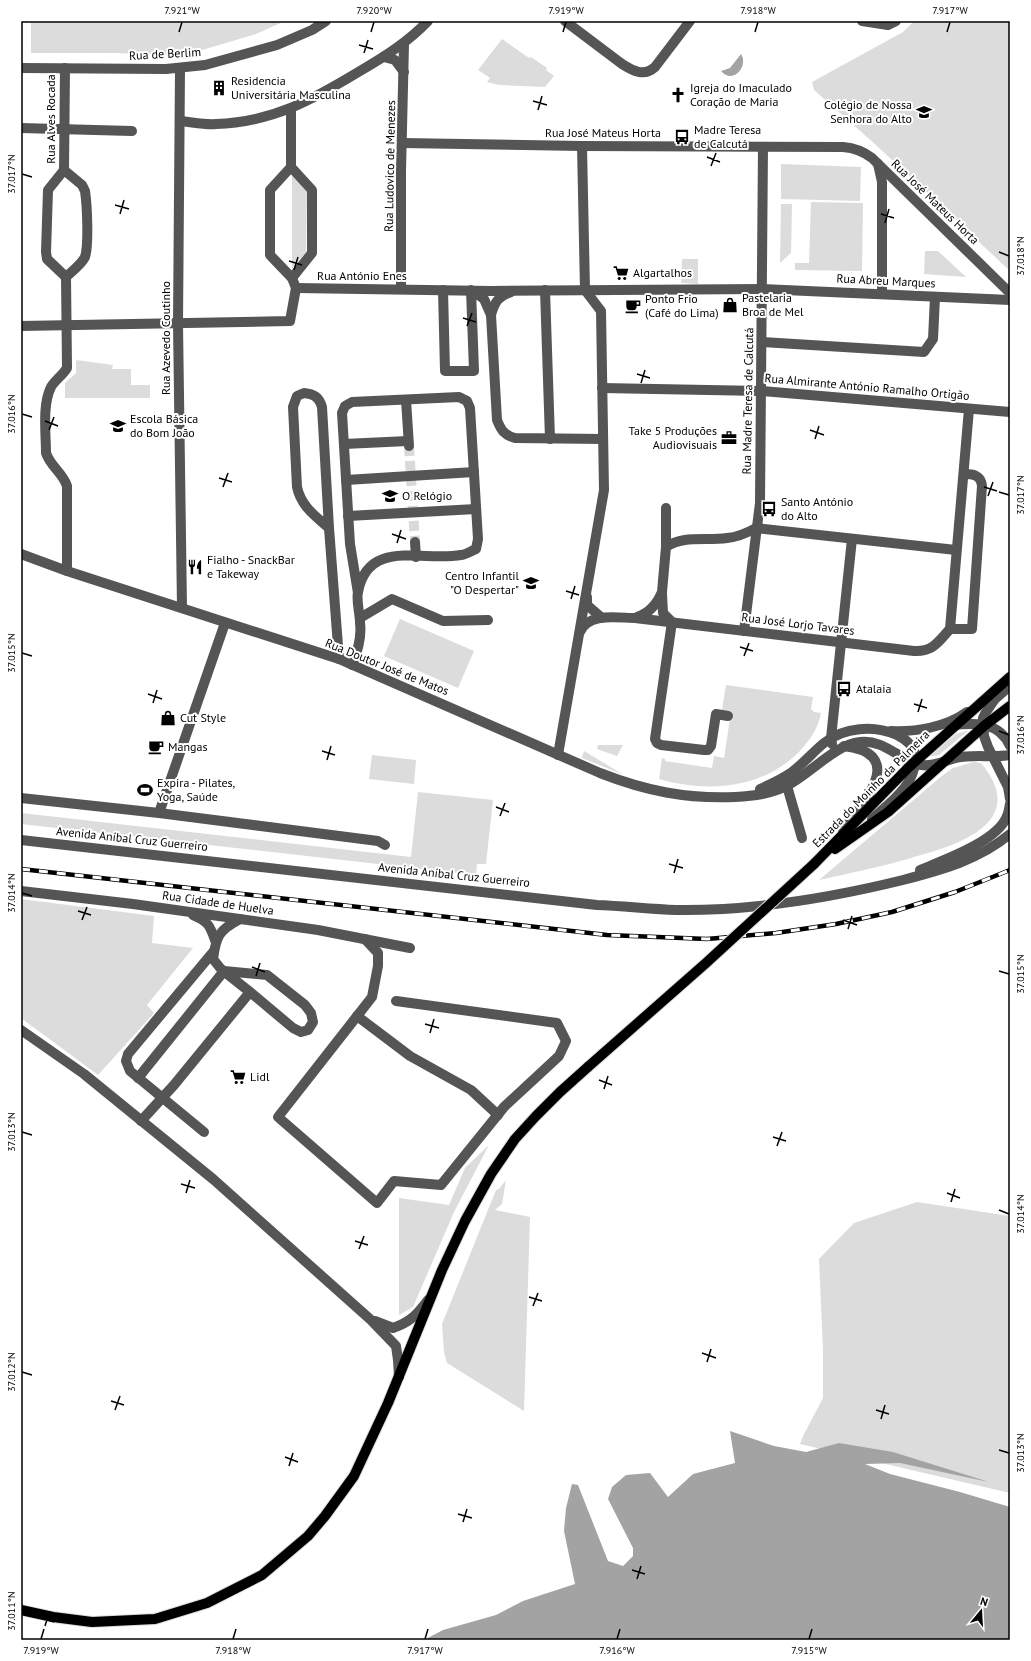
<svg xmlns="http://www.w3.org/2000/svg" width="1031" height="1661" font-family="'PT Sans',sans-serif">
<rect width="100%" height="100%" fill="#fff"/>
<g fill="#dcdcdc">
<polygon points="31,21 285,21 256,34 182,56 116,53 31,53"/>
<polygon points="914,21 1010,21 1010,271 876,145 814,90 812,82 903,32"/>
<polygon points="502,39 529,58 531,57 547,68 546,70 554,76 545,87 499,85 487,82 490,78 478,70"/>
<polygon points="781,164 861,167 860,201 781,199"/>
<polygon points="292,175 307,191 306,252 292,269"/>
<polygon points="811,202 863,203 862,271 795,270 795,263 809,263"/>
<polygon points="781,204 792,204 791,253 780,263"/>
<polygon points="925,251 938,251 966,277 924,274"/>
<polygon points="682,259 698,259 698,284 681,283"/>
<polygon points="76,360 113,365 112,369 131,369 131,385 150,385 150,398 65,398 65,383 76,373"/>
<polygon points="400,619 474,651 458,688 384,656"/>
<path d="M726 685 813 697 811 709 814 712 821 713C818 729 810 740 799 752 762 789 708 793 659 779L662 758 665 759V761L712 768 714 756 724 758 731 712 722 710Z"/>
<polygon points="969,730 939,755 928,757 956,734"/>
<polygon points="598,745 623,745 617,756 597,749"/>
<polygon points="584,751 624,775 582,758"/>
<polygon points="372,755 416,760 414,784 369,779"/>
<path d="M974 762 981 763C1031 823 956 846 911 858 881 867 850 873 819 880L943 775 953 768Z"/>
<polygon points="418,792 493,800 486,864 477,864 476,875 21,824 21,813 411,857"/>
<polygon points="21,899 154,916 152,943 193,948 147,1005 154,1013 98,1075 21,1018"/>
<polygon points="489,1145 454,1212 413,1307 399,1315 399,1198 449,1205 465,1168"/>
<polygon points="506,1180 502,1204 495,1210 530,1217 524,1411 447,1363 444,1352 442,1324 496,1190 499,1189"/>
<polygon points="917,1202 1010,1216 1010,1493 800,1444 804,1434 823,1398 823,1350 819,1259 854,1223"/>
</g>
<g fill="#a3a3a3">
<path d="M741 54C749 66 733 85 721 71L730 68Z"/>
<polygon points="730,1431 774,1446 806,1452 839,1443 893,1452 989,1482 900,1463 865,1464 890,1474 960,1492 1010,1507 1010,1640 424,1640 443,1630 496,1615 523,1601 575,1584 564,1531 566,1508 572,1484 578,1485 608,1561 623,1566 633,1556 633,1548 608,1499 612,1487 626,1475 650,1473 668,1497 693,1474 735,1463"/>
</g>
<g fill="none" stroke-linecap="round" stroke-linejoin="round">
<polyline stroke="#d9d9d9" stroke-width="10" stroke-dasharray="10 5" stroke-linecap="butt" points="409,446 415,542"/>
<defs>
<g id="major">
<polyline points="835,849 888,812 984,726 1010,706"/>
<polyline points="814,864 908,768 1010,677"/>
<polyline points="21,1610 53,1617 92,1622 155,1619 207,1603 262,1575 308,1536 325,1516 354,1476 388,1403 442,1270 465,1221 491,1174 515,1139 536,1116 560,1092 589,1066"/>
</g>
</defs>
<use href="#major" stroke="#dbdbdb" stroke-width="12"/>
<g stroke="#555" stroke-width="10">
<path d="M565 21 622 64C633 71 644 77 655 67L690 21"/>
<polyline points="862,21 888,25 896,21"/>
<polyline points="384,57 395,60 404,72"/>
<polyline points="21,68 166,69 205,65 277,45 312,30 326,21"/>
<polyline points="65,68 64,170 48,190 46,252 47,259 66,277"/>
<polyline points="180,68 178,324 182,608"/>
<path d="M180 121C192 122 204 125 216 124 273 122 312 100 360 71 384 57 408 42 428 21"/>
<polyline points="21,128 132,131"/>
<path d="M402 143 582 146 843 147C855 148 863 151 872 158L1010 293"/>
<polyline points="878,164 882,182 882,293"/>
<polyline points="291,167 270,190 270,255 292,278 296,288"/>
<polyline points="291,167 312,190 312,253 292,278"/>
<polyline points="291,167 291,109"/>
<path d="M64 170 82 185 85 191C87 204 89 245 85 257 81 265 72 271 66 277L67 368C63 375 55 380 51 387 42 405 46 434 46 453 50 466 63 473 67 486V571"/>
<polyline points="296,288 491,291 762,289 1010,300"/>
<polyline points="401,289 401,171 404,44"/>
<polyline points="443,290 445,371 474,371 471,290 484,299 491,315"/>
<polyline points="545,290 550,439"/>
<path d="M511 292C498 297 495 301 491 315L497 420C501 430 504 435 515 438L603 439"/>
<polyline points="21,326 290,321 296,288"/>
<polyline points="762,342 924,352 933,339 935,297"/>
<polyline points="602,388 761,391 1010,412"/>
<path d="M304 393C314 394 319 397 322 407L329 528C315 516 301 506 297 487L293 407 297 396Z"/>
<polyline points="406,400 409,446"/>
<polyline points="344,444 408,441"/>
<polyline points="346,480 474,472"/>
<polyline points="348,516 476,509"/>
<polyline points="329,528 339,659"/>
<polyline points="415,542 416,557"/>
<polyline points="666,547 666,508"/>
<path d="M21 554 67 571 339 659 600 773C646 791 686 799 735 797 754 796 771 794 788 785 810 774 836 744 860 742 884 739 899 760 921 765 933 767 944 761 956 758 973 754 992 758 1010 755"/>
<polyline points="662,594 663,613 672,622 655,739 657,743 661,745 704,750 708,750 711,746 716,714 728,716"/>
<polyline points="587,597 587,605 602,618"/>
<path d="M637 617C650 613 657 604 662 592L666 547C683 535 706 541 727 538 738 537 747 533 756 528L956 550"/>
<polyline points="360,618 392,599 443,621 488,620"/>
<path d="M950 629H972L982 486C981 475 973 474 964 474"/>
<polyline points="744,631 760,503 763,147"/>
<path d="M580 632C588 612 618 618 635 618L914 651C933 652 938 642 950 629L969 409"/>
<path d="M352 665C358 651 362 638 360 623 360 613 356 601 358 592 368 538 423 562 461 555 466 555 471 551 476 549L478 539 470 408 467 401 459 397 352 402 345 406 342 413 350 544 358 593"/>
<polyline points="1010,686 995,699 986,712 983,718 984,736 988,747 1008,787 1010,799"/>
<path d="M952 725C975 723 999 721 1010 746"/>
<path d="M891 731C917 732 946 727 967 712"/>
<polyline points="832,744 831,738 852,539"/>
<polyline points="558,755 604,490 601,311 585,290 582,146"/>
<polyline points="787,786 802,838"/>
<path d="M760 789C771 784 782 779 792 772 804 763 813 752 824 743 844 727 874 725 897 735 905 739 914 745 915 755 918 783 891 802 872 819"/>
<polyline points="21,798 159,813 378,841 385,845"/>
<polyline points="159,813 225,623"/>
<path d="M843 830C864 802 908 754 844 746"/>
<path d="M21 840 597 905C623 906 650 909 676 910 752 911 830 898 903 880 941 870 979 860 1010 834"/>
<path d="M920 870C944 860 998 841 1007 816 1009 812 1009 808 1010 804"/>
<polyline points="21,891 133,904 318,930 410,948"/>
<path d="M193 915C208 921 210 926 215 940"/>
<polyline points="365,939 378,953 378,966 372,997 278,1117 377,1203 394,1181 441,1185 504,1107 559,1056 566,1041 557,1023 396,1001"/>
<polyline points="357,1016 410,1056 471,1090 498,1115"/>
<polyline points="21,1030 84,1074 213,1179 371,1320 396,1346 398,1360 399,1377"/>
<polyline points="138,1078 224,971 267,975 305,1005 311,1013 313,1022 308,1030 301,1032 293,1028 250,992"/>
<path d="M141 1121 174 1085 250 992 221 969 213 959C216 936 219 930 240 919"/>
<polyline points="204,1132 130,1071 126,1061 128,1054 214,951"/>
<path d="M375 1321 393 1328C410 1322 417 1315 428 1300"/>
</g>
<use href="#major" stroke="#000" stroke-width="10"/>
<defs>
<polyline id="rail" points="21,869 607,935 707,939 776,933 836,924 892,912 955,892 1010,870"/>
</defs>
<use href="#rail" stroke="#000" stroke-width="4.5"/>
<use href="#rail" stroke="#fff" stroke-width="3" stroke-dasharray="9" stroke-linecap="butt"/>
<defs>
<polyline id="major-bridge" points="589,1066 706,963 814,864"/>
</defs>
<use href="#major-bridge" stroke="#dbdbdb" stroke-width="12" stroke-linecap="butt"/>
<use href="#major-bridge" stroke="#000" stroke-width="10"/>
</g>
<path fill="none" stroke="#000" stroke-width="1.5" d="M179 32 182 22M371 32 374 22M563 32 566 22M755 32 758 22M947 32 950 22M359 45 373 49M364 53 368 40M533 101 547 105M538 110 542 96M707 157 720 162M711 166 716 153M22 174 32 177M115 205 129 209M120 214 124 200M881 214 894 218M885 223 889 209M999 252 1009 256M289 261 302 265M294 270 298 257M463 318 476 322M467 326 472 313M637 374 650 378M641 383 645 370M22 414 32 417M45 421 58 426M49 430 54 417M810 430 824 435M815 439 819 426M219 478 232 482M223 487 228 473M984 487 997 491M999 492 1009 495M988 496 993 482M392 534 406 539M397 543 401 530M566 591 579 595M571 599 575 586M740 647 753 651M22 653 32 656M744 656 749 643M148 694 162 699M153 703 157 690M914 704 927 708M918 712 922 699M999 731 1009 735M322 751 335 755M327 760 331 746M496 807 509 812M500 816 505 803M669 864 683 868M674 873 678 859M22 893 32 896M78 911 91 915M82 920 87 907M843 920 857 925M848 929 852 916M252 967 265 972M999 971 1009 974M256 976 260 963M425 1024 439 1028M430 1033 434 1019M599 1080 612 1085M604 1089 608 1076M22 1132 32 1135M773 1137 786 1141M777 1146 782 1132M181 1184 195 1188M186 1193 190 1180M947 1193 960 1198M951 1202 955 1189M999 1210 1009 1214M355 1241 368 1245M359 1249 364 1236M529 1297 542 1301M533 1306 538 1293M702 1353 716 1358M707 1362 711 1349M22 1372 32 1375M111 1401 124 1405M115 1410 120 1396M876 1410 889 1414M881 1419 885 1405M999 1450 1009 1453M285 1457 298 1462M289 1466 293 1453M458 1514 472 1518M463 1522 467 1509M632 1570 645 1574M637 1579 641 1566M22 1611 32 1614M40 1617 54 1622M45 1626 49 1613M41 1639 44 1629M233 1639 236 1629M425 1639 428 1629M617 1639 620 1629M809 1639 812 1629"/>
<defs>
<symbol id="building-bare" viewBox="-9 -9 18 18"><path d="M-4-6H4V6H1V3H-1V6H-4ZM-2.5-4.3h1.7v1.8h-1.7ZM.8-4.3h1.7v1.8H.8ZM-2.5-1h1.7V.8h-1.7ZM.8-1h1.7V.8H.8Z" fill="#000" stroke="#fff" stroke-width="2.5" paint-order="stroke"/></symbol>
<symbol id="church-bare" viewBox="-9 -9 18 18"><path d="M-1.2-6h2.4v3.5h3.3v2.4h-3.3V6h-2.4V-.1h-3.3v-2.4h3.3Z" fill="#000" stroke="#fff" stroke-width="2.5" paint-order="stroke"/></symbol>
<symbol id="school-bare" viewBox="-9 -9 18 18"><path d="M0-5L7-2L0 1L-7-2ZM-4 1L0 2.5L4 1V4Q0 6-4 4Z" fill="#000" stroke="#fff" stroke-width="2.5" paint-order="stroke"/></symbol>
<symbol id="bus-bare" viewBox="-9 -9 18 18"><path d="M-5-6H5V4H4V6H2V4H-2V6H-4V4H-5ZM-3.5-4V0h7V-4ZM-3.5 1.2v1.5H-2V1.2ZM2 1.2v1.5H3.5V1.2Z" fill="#000" stroke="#fff" stroke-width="2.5" paint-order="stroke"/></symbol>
<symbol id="supermarket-bare" viewBox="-9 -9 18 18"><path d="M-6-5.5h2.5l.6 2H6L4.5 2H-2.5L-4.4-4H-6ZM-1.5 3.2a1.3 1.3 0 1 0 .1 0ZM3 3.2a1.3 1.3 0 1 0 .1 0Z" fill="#000" stroke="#fff" stroke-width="2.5" paint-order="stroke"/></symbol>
<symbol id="shop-bare" viewBox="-9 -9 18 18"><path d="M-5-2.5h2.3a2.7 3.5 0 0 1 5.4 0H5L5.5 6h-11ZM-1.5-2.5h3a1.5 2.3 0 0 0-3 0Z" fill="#000" stroke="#fff" stroke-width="2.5" paint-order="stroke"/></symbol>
<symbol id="cafe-bare" viewBox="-9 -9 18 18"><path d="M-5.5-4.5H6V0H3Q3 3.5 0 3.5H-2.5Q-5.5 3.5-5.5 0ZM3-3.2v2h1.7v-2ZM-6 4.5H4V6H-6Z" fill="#000" stroke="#fff" stroke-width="2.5" paint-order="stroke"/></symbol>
<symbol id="office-bare" viewBox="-9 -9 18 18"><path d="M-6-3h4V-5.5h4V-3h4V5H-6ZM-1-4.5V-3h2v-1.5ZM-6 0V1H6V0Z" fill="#000" stroke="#fff" stroke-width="2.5" paint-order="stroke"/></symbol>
<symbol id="restaurant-bare" viewBox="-9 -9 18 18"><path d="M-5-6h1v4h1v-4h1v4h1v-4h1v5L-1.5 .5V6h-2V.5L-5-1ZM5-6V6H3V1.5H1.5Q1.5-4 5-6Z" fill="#000" stroke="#fff" stroke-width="2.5" paint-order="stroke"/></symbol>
<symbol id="stadium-bare" viewBox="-9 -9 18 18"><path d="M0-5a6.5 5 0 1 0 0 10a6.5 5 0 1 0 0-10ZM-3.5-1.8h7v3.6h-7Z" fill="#000" stroke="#fff" stroke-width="2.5" paint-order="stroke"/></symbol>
</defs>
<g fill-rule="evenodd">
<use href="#building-bare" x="208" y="77" width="22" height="22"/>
<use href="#church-bare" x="667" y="84" width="22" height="22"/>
<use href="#school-bare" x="913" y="101" width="22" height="22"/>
<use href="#bus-bare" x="671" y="126" width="22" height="22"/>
<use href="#supermarket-bare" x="610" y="262" width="22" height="22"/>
<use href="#shop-bare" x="719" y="294" width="22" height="22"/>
<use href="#cafe-bare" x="622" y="295" width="22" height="22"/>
<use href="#school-bare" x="107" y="415" width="22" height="22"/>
<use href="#office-bare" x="718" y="427" width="22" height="22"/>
<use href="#school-bare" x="379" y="485" width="22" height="22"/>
<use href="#bus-bare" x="758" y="498" width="22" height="22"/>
<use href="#restaurant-bare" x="184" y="556" width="22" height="22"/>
<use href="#school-bare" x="520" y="572" width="22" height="22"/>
<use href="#bus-bare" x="833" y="678" width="22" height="22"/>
<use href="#shop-bare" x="157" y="707" width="22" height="22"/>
<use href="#cafe-bare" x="145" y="736" width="22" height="22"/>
<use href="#stadium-bare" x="134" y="779" width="22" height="22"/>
<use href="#supermarket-bare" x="227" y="1066" width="22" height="22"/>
</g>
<g text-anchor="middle" stroke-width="4" stroke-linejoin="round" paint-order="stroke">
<g font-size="12" fill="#000" stroke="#fff">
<text transform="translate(165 54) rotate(-3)" y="4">Rua de Berlim</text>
<text transform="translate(51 119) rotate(-90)" y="4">Rua Alves Rocada</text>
<text x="603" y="137">Rua José Mateus Horta</text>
<text transform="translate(390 166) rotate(-89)" y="4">Rua Ludovico de Menezes</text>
<text transform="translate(935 202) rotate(44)" y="4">Rua José Mateus Horta</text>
<text x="362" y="280">Rua António Enes</text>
<text transform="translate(886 281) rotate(3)" y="4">Rua Abreu Marques</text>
<text transform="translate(166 338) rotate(-90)" y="4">Rua Azevedo Coutinho</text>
<text transform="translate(867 387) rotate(5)" y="4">Rua Almirante António Ramalho Ortigão</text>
<text transform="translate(748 401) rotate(-89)" y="4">Rua Madre Teresa de Calcutá</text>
<text transform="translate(798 624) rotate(7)" y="4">Rua José Lorjo Tavares</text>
<text transform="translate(387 667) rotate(22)" y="4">Rua Doutor José de Matos</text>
<text transform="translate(871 789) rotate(-45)" y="4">Estrada do Moinho da Palmeira</text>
<text transform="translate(132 839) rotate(6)" y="4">Avenida Aníbal Cruz Guerreiro</text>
<text transform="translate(454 875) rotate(6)" y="4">Avenida Aníbal Cruz Guerreiro</text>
<text transform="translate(218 903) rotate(8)" y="4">Rua Cidade de Huelva</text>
</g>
<g font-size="12" fill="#000" stroke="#fff" text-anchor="start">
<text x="231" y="85">Residencia<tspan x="231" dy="14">Universitária Masculina</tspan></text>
<text x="690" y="92">Igreja do Imaculado<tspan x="690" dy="14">Coração de Maria</tspan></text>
<text x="912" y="109" text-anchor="end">Colégio de Nossa<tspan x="912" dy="14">Senhora do Alto</tspan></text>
<text x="694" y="134">Madre Teresa<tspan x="694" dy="14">de Calcutá</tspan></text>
<text x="633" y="277">Algartalhos</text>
<text x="742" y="302">Pastelaria<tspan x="742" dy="14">Broa de Mel</tspan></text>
<text x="645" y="303">Ponto Frio<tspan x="645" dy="14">(Café do Lima)</tspan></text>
<text x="130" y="423">Escola Básica<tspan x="130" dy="14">do Bom João</tspan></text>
<text x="717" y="435" text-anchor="end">Take 5 Produções<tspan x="717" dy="14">Audiovisuais</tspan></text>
<text x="402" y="500">O Relógio</text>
<text x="781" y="506">Santo António<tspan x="781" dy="14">do Alto</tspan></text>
<text x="207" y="564">Fialho - SnackBar<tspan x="207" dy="14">e Takeway</tspan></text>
<text x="519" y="580" text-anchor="end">Centro Infantil<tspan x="519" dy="14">"O Despertar"</tspan></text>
<text x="856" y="693">Atalaia</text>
<text x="180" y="722">Cut Style</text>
<text x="168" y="751">Mangas</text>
<text x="157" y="787">Expira - Pilates,<tspan x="157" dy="14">Yoga, Saúde</tspan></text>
<text x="250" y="1081">Lidl</text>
</g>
</g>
<rect width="1031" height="1661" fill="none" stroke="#ffffff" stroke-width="44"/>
<g transform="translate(981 1611) rotate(18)" stroke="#ffffff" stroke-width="3" paint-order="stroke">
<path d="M0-3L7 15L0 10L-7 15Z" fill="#000000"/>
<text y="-6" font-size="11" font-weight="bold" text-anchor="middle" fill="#000000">N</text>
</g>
<rect x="22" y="22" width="987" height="1617" fill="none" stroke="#000" stroke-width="1.5"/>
<g font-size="10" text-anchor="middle" fill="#000">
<text x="182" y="14">7.921°W</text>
<text x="374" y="14">7.920°W</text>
<text x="566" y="14">7.919°W</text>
<text x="758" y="14">7.918°W</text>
<text x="950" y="14">7.917°W</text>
<text transform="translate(11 174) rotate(-90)" y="4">37.017°N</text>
<text transform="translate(1020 256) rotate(-90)" y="4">37.018°N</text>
<text transform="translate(11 414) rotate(-90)" y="4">37.016°N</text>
<text transform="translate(1020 495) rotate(-90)" y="4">37.017°N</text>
<text transform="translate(11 653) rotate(-90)" y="4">37.015°N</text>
<text transform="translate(1020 735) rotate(-90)" y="4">37.016°N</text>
<text transform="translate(11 893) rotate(-90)" y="4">37.014°N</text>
<text transform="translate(1020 974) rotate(-90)" y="4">37.015°N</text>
<text transform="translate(11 1132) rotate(-90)" y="4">37.013°N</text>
<text transform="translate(1020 1214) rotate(-90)" y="4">37.014°N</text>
<text transform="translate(11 1372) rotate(-90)" y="4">37.012°N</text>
<text transform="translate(1020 1453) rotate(-90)" y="4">37.013°N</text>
<text transform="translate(11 1611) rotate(-90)" y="4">37.011°N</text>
<text x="41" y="1654">7.919°W</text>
<text x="233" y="1654">7.918°W</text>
<text x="425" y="1654">7.917°W</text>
<text x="617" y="1654">7.916°W</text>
<text x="809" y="1654">7.915°W</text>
</g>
</svg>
